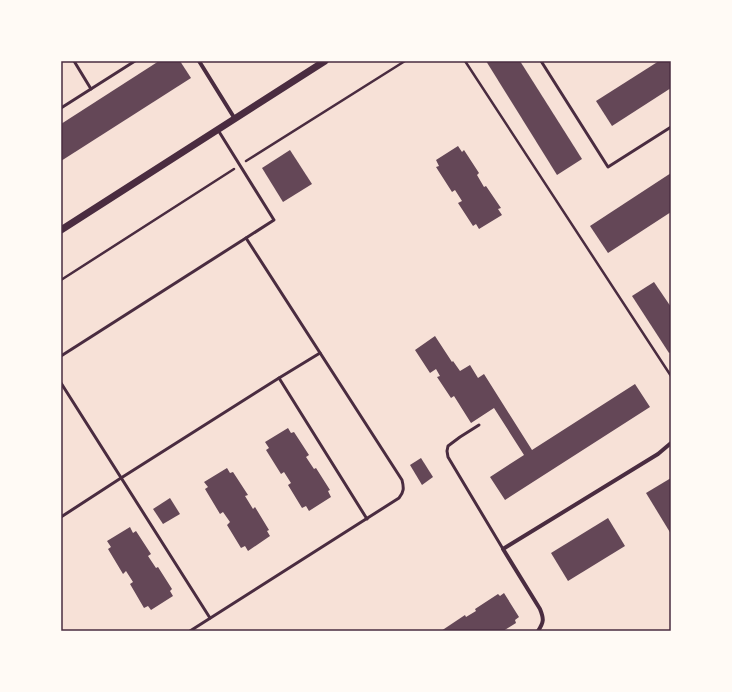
<svg xmlns="http://www.w3.org/2000/svg" width="732" height="692" font-family="'Roboto Condensed',sans-serif">
<rect width="100%" height="100%" fill="#f7e1d7"/>
<g fill="#644757">
<polygon points="159,61 180,61 191,78 61,161 61,124"/>
<polygon points="486,61 520,61 582,159 557,175"/>
<polygon points="659,61 671,61 671,88 612,126 596,101"/>
<polygon points="458,146 462,152 464,150 479,173 477,175 484,187 486,186 501,208 498,209 502,215 479,229 476,224 473,226 458,203 462,201 455,190 452,192 436,167 439,166 436,160"/>
<polygon points="290,150 312,184 283,202 262,168"/>
<polygon points="671,173 671,212 608,253 590,226"/>
<polygon points="654,282 671,307 671,352 669,353 632,296"/>
<polygon points="435,336 452,362 453,361 460,371 470,365 478,378 484,374 532,450 635,384 650,407 505,500 490,477 524,455 494,408 471,423 454,396 451,398 437,377 440,376 436,369 430,373 415,350"/>
<polygon points="288,428 291,433 294,432 309,455 306,457 314,469 316,468 330,490 328,491 331,497 309,511 306,506 302,508 288,485 291,483 284,472 281,474 266,450 269,448 265,442"/>
<polygon points="421,458 433,477 422,485 410,465"/>
<polygon points="227,468 230,473 233,472 248,495 245,496 253,509 255,507 269,530 267,531 270,536 248,551 245,546 241,548 227,525 230,522 223,512 220,514 205,489 208,487 204,482"/>
<polygon points="671,478 671,534 646,493"/>
<polygon points="170,498 180,514 163,524 153,509"/>
<polygon points="608,518 625,546 568,581 551,553"/>
<polygon points="130,527 133,533 136,531 151,554 148,556 156,568 158,567 172,589 170,591 173,596 151,610 148,606 144,608 130,584 133,582 126,571 123,574 108,549 111,547 107,541"/>
<polygon points="504,593 519,617 515,620 516,623 503,631 441,631 465,615 466,617 476,611 475,609 498,594 500,596"/>
</g>
<g fill="none" stroke-linecap="round" stroke-linejoin="round">
<g stroke="#4a2c40" stroke-width="2.5">
<polyline points="465,61 671,376"/>
<polyline points="246,161 405,61"/>
<polyline points="61,280 234,169"/>
</g>
<g stroke="#4a2c40" stroke-width="3">
<polyline points="74,61 91,89"/>
<polyline points="541,61 608,167 671,127"/>
<polyline points="61,108 135,61"/>
<polyline points="320,353 279,378 367,519"/>
<polyline points="61,356 246,238"/>
<polyline points="61,383 210,618"/>
<polyline points="479,425 460,437 448,446 447,451 448,457 503,549"/>
<polyline points="61,517 121,478 279,378"/>
<path d="M190 631 399 498C404 492 404 488 402 480L246 238 274 220 218 130"/>
</g>
<g stroke="#4a2c40" stroke-width="4">
<polyline points="199,61 235,119"/>
<path d="M538 631C544 622 544 619 540 609L503 549 658 454 671 443"/>
</g>
<polyline stroke="#4a2c40" stroke-width="7" points="61,230 325,61"/>
</g>
<rect width="732" height="692" fill="none" stroke="#fffaf5" stroke-width="124"/>
<rect x="62" y="62" width="608" height="568" fill="none" stroke="#4a2c40" stroke-width="1.5"/>
</svg>
